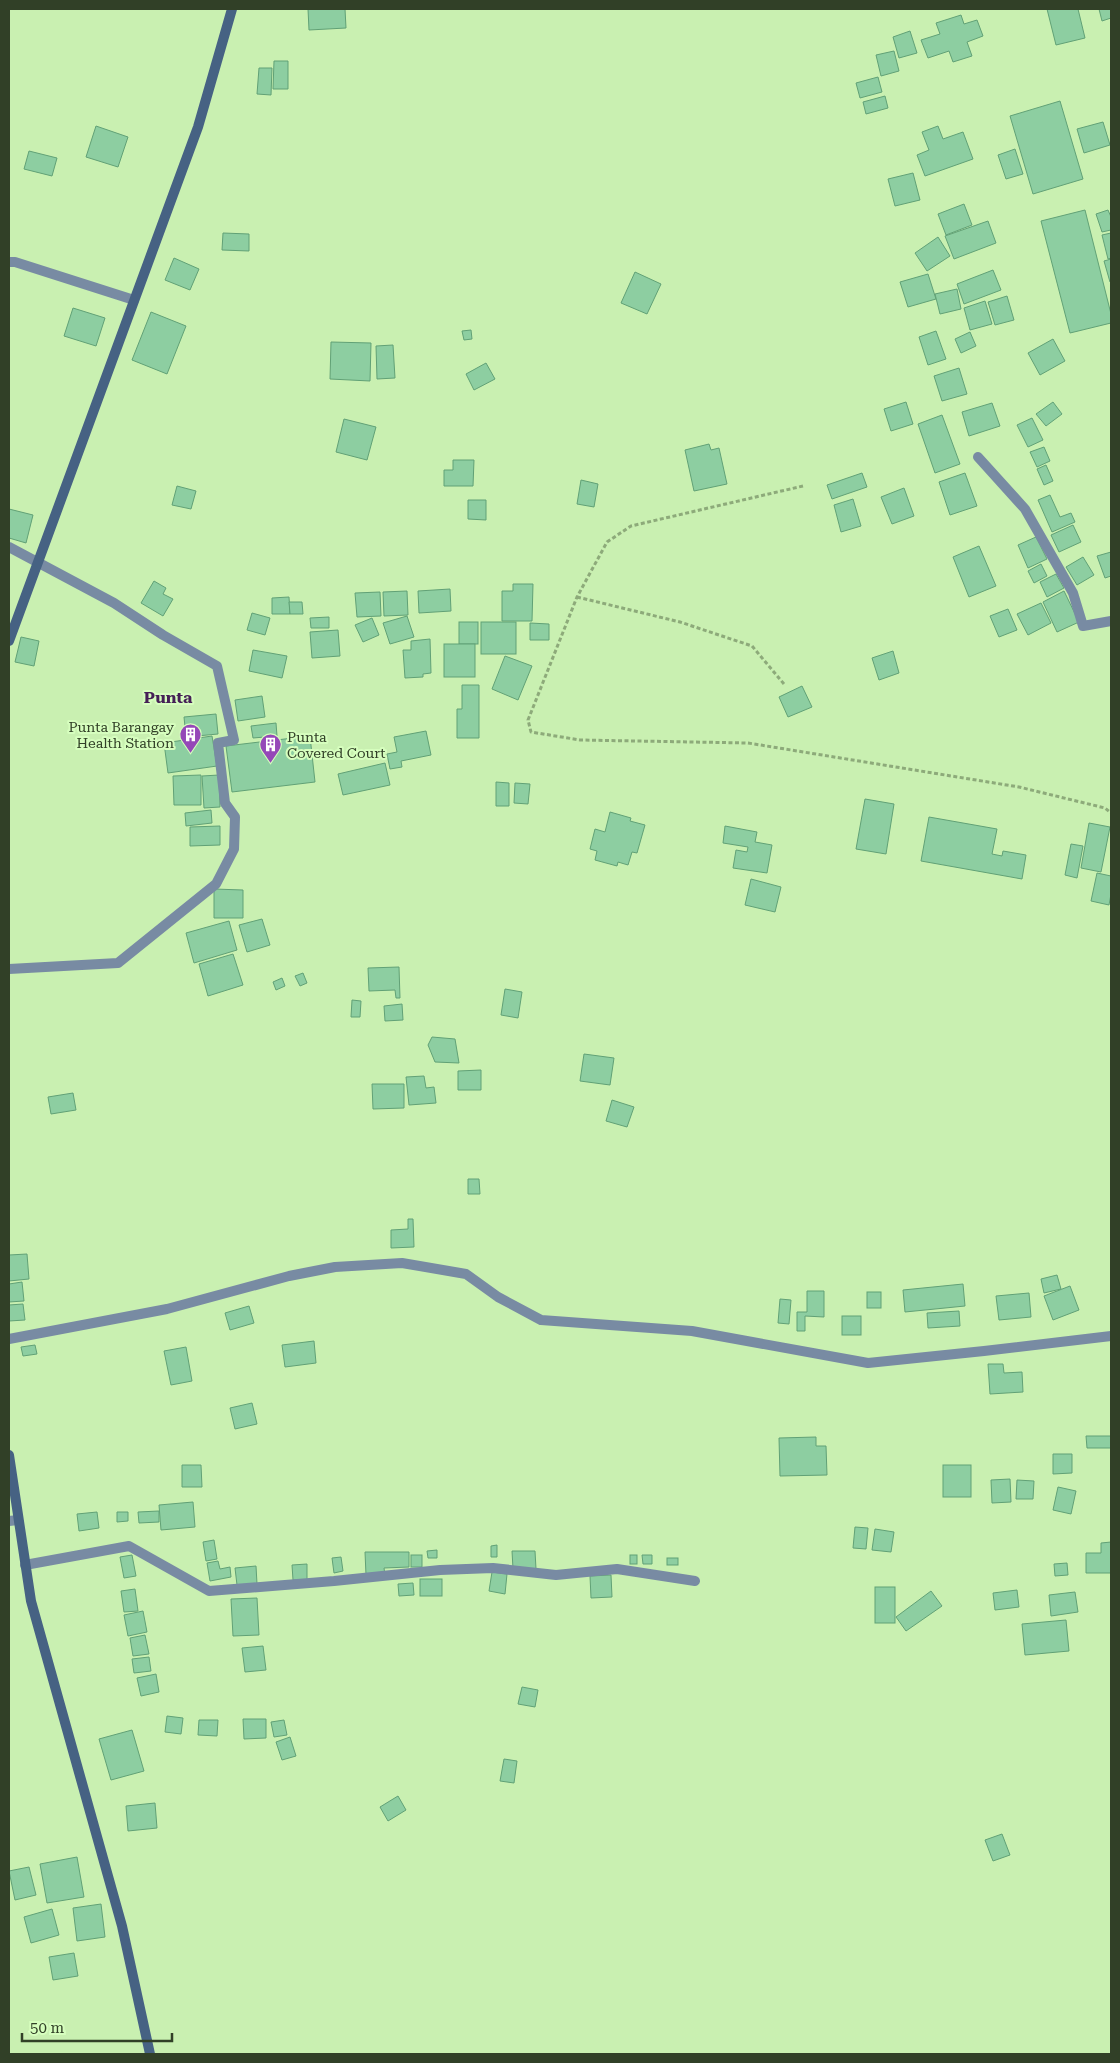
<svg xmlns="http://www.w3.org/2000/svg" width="1120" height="2063" font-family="'Roboto Serif',serif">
<rect width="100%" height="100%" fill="#c9f0b1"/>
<g fill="#8dcea1" stroke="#61a176">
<polygon points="308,9 345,9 346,28 309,30"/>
<polygon points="1047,9 1078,9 1085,38 1056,45"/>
<polygon points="1099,9 1111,9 1111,18 1102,21"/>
<polygon points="961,15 964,24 977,20 983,36 967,42 972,56 953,62 949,51 928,58 921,40 940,34 936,23"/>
<polygon points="910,31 917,53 899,58 893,37"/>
<polygon points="894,51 899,71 881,76 876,55"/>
<polygon points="274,61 288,61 288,89 273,89"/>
<polygon points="259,68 272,68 271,95 257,94"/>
<polygon points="878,77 882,92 860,98 856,83"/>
<polygon points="885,96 888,108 866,114 863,102"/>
<polygon points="1060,101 1083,179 1033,194 1010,116"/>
<polygon points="1103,122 1110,145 1084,153 1077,129"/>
<polygon points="96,126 128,137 118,167 86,157"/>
<polygon points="938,126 943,139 963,132 973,159 925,176 917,155 929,150 922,132"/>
<polygon points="1015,149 1023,174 1006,179 998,155"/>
<polygon points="29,151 57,158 52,176 24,169"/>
<polygon points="913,173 920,200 895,206 888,179"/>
<polygon points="964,204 972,225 946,235 938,214"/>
<polygon points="1085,210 1111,314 1111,323 1070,333 1041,221"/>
<polygon points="1108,210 1111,217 1111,230 1102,232 1096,214"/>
<polygon points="988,221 996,243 954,259 945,236"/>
<polygon points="223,233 249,234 249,251 222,250"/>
<polygon points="1111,233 1111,258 1108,259 1102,235"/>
<polygon points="938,237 950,256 927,271 915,253"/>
<polygon points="174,258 199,269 190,290 165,280"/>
<polygon points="1111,259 1111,281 1110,282 1104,261"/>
<polygon points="993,270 1001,290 964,304 957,284"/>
<polygon points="635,272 661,284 647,314 621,303"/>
<polygon points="928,274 936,299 908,307 900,282"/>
<polygon points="957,289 961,309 940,314 935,294"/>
<polygon points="1007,296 1014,320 995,325 988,302"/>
<polygon points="985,301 992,324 970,330 964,308"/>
<polygon points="73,308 105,318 96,346 64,336"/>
<polygon points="151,312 186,326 167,374 132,360"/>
<polygon points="471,330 472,339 464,340 462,331"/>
<polygon points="936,331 946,359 928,365 919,337"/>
<polygon points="970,332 976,346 961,353 955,339"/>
<polygon points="1053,339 1065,361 1040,375 1028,353"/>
<polygon points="331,342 371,343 370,381 330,379"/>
<polygon points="393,345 395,378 377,379 376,346"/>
<polygon points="486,363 495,379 474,390 466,374"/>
<polygon points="959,368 967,394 942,401 934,376"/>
<polygon points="906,402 913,424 891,431 884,409"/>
<polygon points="1053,402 1062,414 1046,426 1036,414"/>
<polygon points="992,403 1000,426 969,436 962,412"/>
<polygon points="942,415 960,464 935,473 918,424"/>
<polygon points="1032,418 1043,440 1028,447 1017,425"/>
<polygon points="344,419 376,427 367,460 336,452"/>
<polygon points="709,444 711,450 719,448 727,484 694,491 685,450"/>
<polygon points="1044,447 1050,461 1037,467 1030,452"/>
<polygon points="453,460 474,460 473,486 444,486 444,470 453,470"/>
<polygon points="1046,465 1053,481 1044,485 1037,469"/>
<polygon points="862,473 867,487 832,499 827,485"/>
<polygon points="965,473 977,506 950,515 939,482"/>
<polygon points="581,480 598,484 594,507 577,504"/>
<polygon points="177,486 196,491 191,509 172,505"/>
<polygon points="904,488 914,516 892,524 881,497"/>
<polygon points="1050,495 1060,517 1071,513 1075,522 1052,532 1038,500"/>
<polygon points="853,499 861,526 841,532 834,505"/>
<polygon points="468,500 486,500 486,520 468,519"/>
<polygon points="9,509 33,515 26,543 9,538"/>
<polygon points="1073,525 1081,542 1059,552 1051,535"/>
<polygon points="1036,537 1047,559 1028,568 1018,545"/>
<polygon points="979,546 996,586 969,597 953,557"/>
<polygon points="1111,552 1111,576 1105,578 1097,556"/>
<polygon points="1083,557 1094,575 1077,585 1066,567"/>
<polygon points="1041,564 1047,576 1034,583 1028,571"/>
<polygon points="1056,574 1064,588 1047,597 1040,582"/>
<polygon points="154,581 166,588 163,594 173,599 163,616 141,603"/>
<polygon points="513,584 533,584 532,621 502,621 502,591 513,591"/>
<polygon points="450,589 451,611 419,613 418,591"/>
<polygon points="407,591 408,615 384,616 383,592"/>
<polygon points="1064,591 1079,622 1057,632 1043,602"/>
<polygon points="380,592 381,616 357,617 355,593"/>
<polygon points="289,597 290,614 272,614 272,598"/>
<polygon points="289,602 302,602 303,614 290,614"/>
<polygon points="1041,603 1051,623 1028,635 1017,614"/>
<polygon points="1008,609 1017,630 999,637 990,616"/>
<polygon points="252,613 270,618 265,635 247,630"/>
<polygon points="407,616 414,637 390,644 383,623"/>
<polygon points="329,617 329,628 311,628 310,618"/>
<polygon points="372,618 379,635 363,642 355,625"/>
<rect x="459" y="622" width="19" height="22"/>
<rect x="481" y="622" width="35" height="32"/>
<polygon points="530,623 549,624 549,640 530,640"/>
<polygon points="338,630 340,656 312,658 310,632"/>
<polygon points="21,637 39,641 34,666 15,662"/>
<polygon points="430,639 431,673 423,674 423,677 405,678 403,650 411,650 411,641"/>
<rect x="444" y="644" width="31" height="33"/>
<polygon points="253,650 287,656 282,678 249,671"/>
<polygon points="893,651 899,673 879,680 872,658"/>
<polygon points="505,656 532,666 518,700 492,689"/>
<polygon points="462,685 479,685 479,738 457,738 457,709 462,709"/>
<polygon points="802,686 812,707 788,717 779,697"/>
<polygon points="262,696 265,717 238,721 235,700"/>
<polygon points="216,714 218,734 186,737 184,717"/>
<polygon points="276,723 277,736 253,738 251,726"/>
<polygon points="426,731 431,755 401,761 402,767 390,769 387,754 397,752 394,737"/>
<polygon points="212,736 217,766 168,773 164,743"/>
<polygon points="310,736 315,782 232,792 226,746"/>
<polygon points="385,763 390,785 343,795 338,774"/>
<polygon points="201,775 201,805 174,805 173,776"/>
<polygon points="219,775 220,807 204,808 202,776"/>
<polygon points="496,782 509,783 509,806 496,806"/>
<polygon points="515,783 530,784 528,804 514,803"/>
<polygon points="865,799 894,804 886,854 856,849"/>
<polygon points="211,810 212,823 186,826 185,813"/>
<polygon points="610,812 631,818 630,821 645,825 637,853 632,852 628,865 618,862 617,866 595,860 597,851 590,849 595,829 605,832"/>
<polygon points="929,817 997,829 992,854 1002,856 1003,851 1026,855 1022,879 921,861"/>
<polygon points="1089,823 1110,827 1101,872 1081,868"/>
<polygon points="220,826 220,845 190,846 190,827"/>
<polygon points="725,826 757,832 755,842 772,845 767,873 733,868 736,850 747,852 748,847 723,843"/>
<polygon points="1071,844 1083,846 1077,878 1065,875"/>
<polygon points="1097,873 1111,876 1111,894 1109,905 1091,901"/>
<polygon points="751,879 781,887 775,912 745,905"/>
<polygon points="214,889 243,890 243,918 214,918"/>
<polygon points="262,919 270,945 247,952 239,925"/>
<polygon points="229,921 237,950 194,963 186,933"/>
<polygon points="233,954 243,985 208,996 199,964"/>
<polygon points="399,967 400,998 396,998 395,990 369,991 368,968"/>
<polygon points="303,973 307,983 300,986 295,976"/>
<polygon points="282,978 285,986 276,990 273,982"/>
<polygon points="505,989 522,992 518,1018 501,1015"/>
<polygon points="352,1000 361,1001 360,1017 351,1017"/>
<polygon points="402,1004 403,1020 385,1021 384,1006"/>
<polygon points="432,1037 455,1039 459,1063 435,1062 428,1045"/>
<polygon points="584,1054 614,1058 610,1085 580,1081"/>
<polygon points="481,1070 481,1090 458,1090 458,1071"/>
<polygon points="424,1076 426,1088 434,1087 436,1103 409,1105 406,1077"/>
<polygon points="372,1084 404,1084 404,1108 373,1109"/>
<polygon points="73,1093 76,1110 51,1114 48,1097"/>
<polygon points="612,1100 634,1107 627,1127 606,1121"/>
<polygon points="468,1179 479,1179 480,1194 468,1194"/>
<polygon points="408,1219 413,1219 414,1247 391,1248 391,1230 408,1229"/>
<polygon points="27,1254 29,1279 9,1281 9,1255"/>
<polygon points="1057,1275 1061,1289 1044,1293 1041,1279"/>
<polygon points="22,1282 24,1301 9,1302 9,1284"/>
<polygon points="963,1284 965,1306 905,1312 903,1290"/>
<polygon points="1070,1286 1079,1310 1053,1320 1044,1296"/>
<polygon points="807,1291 824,1291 824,1317 805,1316 805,1331 797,1331 797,1312 807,1312"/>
<rect x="867" y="1292" width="14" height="16"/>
<polygon points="1029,1293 1031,1317 999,1320 996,1296"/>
<polygon points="780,1299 791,1300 789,1324 778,1323"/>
<polygon points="23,1304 25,1320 9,1321 9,1305"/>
<polygon points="249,1306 254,1323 230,1330 225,1313"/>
<polygon points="959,1311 960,1326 928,1328 927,1313"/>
<rect x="842" y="1316" width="19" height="19"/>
<polygon points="314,1341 316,1363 285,1367 282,1345"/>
<polygon points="35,1345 37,1354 23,1356 21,1347"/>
<polygon points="186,1347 192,1381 171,1385 164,1351"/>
<polygon points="988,1364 1003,1364 1004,1373 1022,1372 1023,1392 990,1394"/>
<polygon points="252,1403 257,1424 235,1429 230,1408"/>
<polygon points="1086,1436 1111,1436 1111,1448 1087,1448"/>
<polygon points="816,1437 816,1446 826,1446 827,1475 780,1476 779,1438"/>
<polygon points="1053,1454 1072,1454 1072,1473 1053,1474"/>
<polygon points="182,1465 201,1465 202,1487 182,1487"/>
<rect x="943" y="1465" width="28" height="32"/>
<polygon points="1010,1479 1011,1502 992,1503 991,1480"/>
<polygon points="1017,1480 1034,1481 1033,1499 1016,1499"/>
<polygon points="1058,1487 1076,1491 1071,1514 1053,1510"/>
<polygon points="193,1502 195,1527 161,1530 159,1505"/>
<polygon points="159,1511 159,1522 139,1523 138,1512"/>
<polygon points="97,1512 99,1528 79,1531 77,1514"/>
<polygon points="117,1512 128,1512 128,1521 117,1522"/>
<polygon points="855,1527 868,1528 866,1549 853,1548"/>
<polygon points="875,1529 894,1532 891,1552 872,1550"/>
<polygon points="214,1540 217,1559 206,1561 203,1542"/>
<polygon points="1111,1542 1111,1573 1086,1573 1086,1553 1101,1553 1101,1543"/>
<polygon points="497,1545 497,1557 491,1557 491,1546"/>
<polygon points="437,1550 437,1558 428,1558 427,1551"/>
<polygon points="512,1551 535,1551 536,1569 513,1569"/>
<polygon points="365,1552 409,1552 409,1567 384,1568 385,1575 366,1575"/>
<polygon points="132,1555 136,1576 124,1578 120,1557"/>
<rect x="411" y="1555" width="11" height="12"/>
<rect x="630" y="1555" width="7" height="9"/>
<polygon points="642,1555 652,1555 652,1564 643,1564"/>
<polygon points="341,1557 343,1571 334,1573 332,1558"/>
<rect x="667" y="1558" width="11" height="7"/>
<polygon points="218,1561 220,1569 230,1567 231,1577 210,1581 207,1563"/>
<polygon points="1067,1563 1068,1575 1055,1576 1054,1564"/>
<polygon points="307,1564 307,1580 293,1580 292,1565"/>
<polygon points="256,1566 257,1584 237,1585 235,1568"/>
<polygon points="492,1572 507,1574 505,1594 489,1591"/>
<polygon points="611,1575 612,1597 591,1598 590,1576"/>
<rect x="420" y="1579" width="22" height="17"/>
<polygon points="413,1583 414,1595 399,1596 398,1584"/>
<rect x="875" y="1587" width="20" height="36"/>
<polygon points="135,1589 138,1611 124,1612 121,1591"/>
<polygon points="1017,1590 1019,1607 995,1610 993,1593"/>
<polygon points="931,1591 942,1606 906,1631 896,1617"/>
<polygon points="1075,1592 1078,1612 1051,1616 1049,1595"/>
<polygon points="257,1598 259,1635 233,1636 231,1599"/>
<polygon points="143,1611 147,1632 128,1636 124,1615"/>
<polygon points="1066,1620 1069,1651 1025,1655 1022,1624"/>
<polygon points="145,1635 149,1654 133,1656 130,1638"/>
<polygon points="263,1646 266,1670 245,1672 242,1648"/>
<polygon points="149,1657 151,1671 134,1673 132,1659"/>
<polygon points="156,1674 159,1692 141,1696 137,1678"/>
<polygon points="522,1687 538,1690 535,1707 518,1704"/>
<polygon points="167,1716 183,1718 181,1734 165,1732"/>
<polygon points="243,1719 266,1719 266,1738 244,1739"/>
<polygon points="199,1720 218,1720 217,1736 198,1735"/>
<polygon points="284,1720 287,1735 274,1737 271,1722"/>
<polygon points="132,1730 144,1771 111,1780 99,1739"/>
<polygon points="290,1737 296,1756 282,1760 276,1742"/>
<polygon points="504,1759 517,1761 514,1783 500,1781"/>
<polygon points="398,1796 406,1810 388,1821 380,1807"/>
<polygon points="155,1803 157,1828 128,1831 126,1806"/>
<polygon points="1002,1834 1010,1855 993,1861 985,1840"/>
<polygon points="77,1857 84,1897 47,1903 40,1864"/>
<polygon points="29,1867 36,1895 15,1900 9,1871"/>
<polygon points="101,1904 105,1937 77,1941 73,1908"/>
<polygon points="52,1909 59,1935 31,1943 24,1917"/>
<polygon points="74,1953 78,1976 53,1980 49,1957"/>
</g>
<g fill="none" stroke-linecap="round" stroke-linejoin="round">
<g stroke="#8daa7a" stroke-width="3" stroke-dasharray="4 2.5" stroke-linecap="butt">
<polyline points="803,486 631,526 607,542 577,597 528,720 531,732 580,740 748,743 1019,787 1105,808 1111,813"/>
<polyline points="577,597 680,622 752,646 784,684"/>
</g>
<g stroke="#788ba3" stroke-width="10">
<polyline points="9,262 15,262 134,300"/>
<polyline points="978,457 1025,509 1073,593 1083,626 1111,621"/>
<polyline points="9,547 114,603 163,635 217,666 234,740 218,743 225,803 235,817 234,849 216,884 118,963 9,969"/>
<polyline points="9,1339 167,1309 289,1276 335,1267 402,1263 466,1274 498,1297 541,1320 692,1331 868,1363 984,1351 1111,1336"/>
<polyline points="9,1521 18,1520"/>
<polyline points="25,1565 129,1546 209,1591 334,1581 440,1570 493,1568 556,1575 617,1569 695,1581"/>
</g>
<g stroke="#466283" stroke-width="10">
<polyline points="9,641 198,127 232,9"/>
<polyline points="9,1455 31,1601 122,1926 150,2054"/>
</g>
</g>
<defs>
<symbol id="building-pin" viewBox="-11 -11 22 30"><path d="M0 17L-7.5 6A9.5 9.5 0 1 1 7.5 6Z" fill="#9547b8" stroke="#d6febe"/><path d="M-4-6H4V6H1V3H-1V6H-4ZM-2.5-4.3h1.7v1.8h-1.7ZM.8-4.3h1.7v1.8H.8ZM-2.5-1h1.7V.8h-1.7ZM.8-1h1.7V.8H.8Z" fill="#fff"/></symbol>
</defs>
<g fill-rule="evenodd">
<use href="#building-pin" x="178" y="722" width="25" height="34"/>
<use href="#building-pin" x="258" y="732" width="25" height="34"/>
</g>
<g text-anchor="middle" stroke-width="4" stroke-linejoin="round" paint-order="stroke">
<g font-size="14" fill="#314027" stroke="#d6febe" text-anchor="end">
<text x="174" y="732">Punta Barangay<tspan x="174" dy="16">Health Station</tspan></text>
<text x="287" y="742" text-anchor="start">Punta<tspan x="287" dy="16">Covered Court</tspan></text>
</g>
<g font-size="16" font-weight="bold" fill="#452056" stroke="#d6febe">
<text x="168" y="703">Punta</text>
</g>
</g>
<rect width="1120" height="2063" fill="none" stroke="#314027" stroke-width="20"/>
<path d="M22 2033v8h150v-8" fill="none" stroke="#314027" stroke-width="2.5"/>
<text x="30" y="2033" font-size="15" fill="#314027" stroke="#d6febe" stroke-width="4" paint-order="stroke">50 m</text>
</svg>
